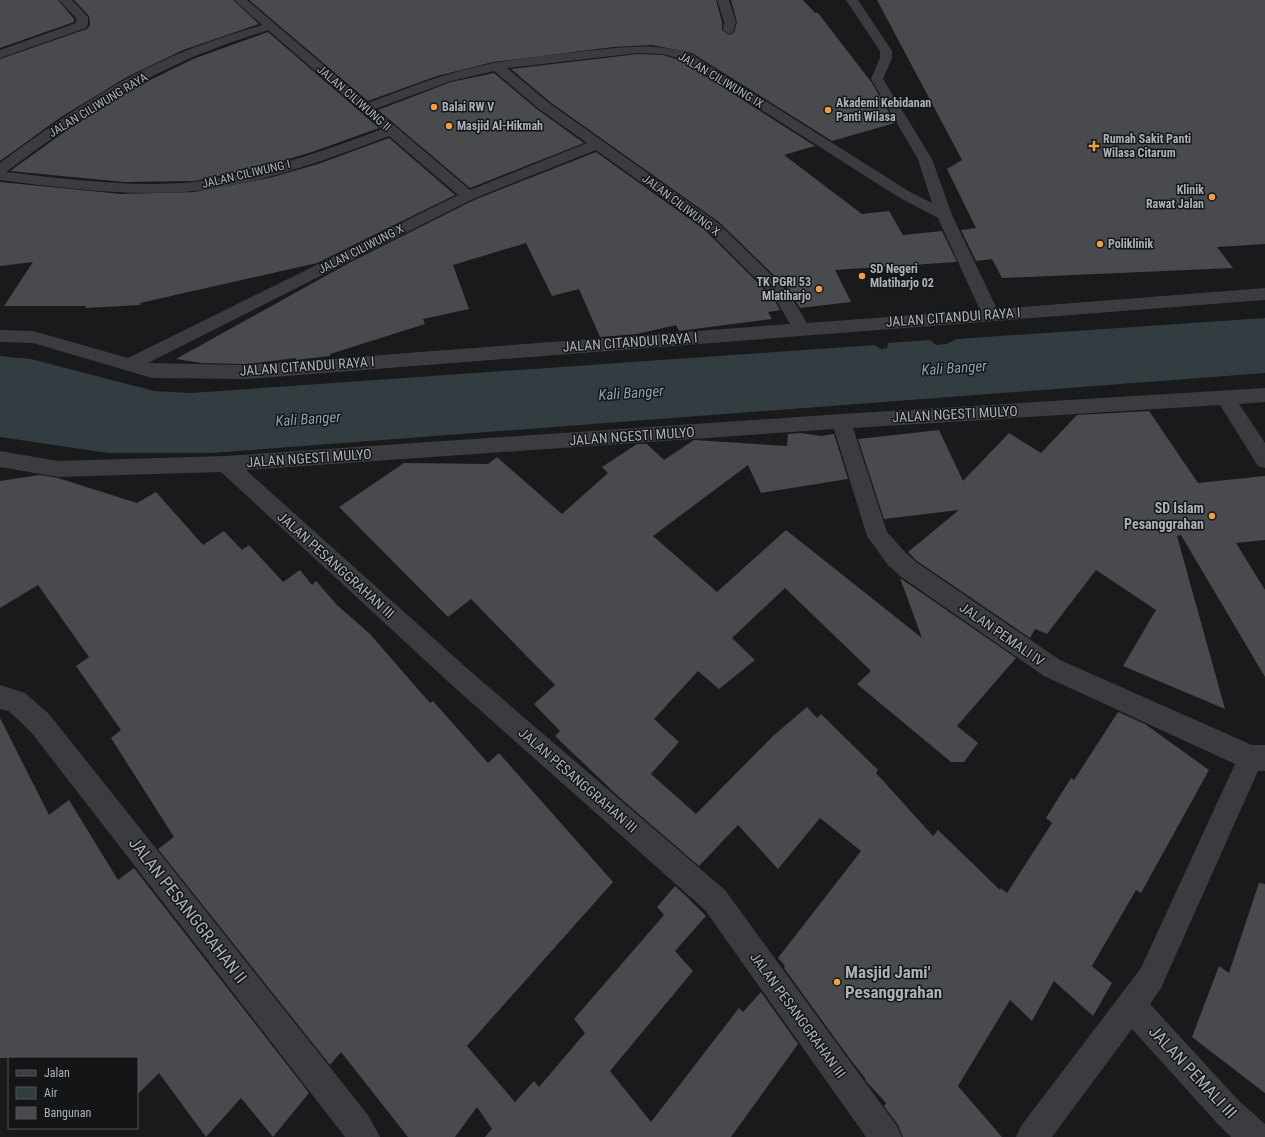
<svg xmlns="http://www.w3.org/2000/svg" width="1265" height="1137" font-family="'Roboto Condensed',sans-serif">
<rect width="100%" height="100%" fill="#191a1b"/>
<polygon fill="#323c41" points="1265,318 1265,373 212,453 108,453 0,437 0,356 31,359 154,391 191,393 875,345 881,349 887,348 888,343 930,340 936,345 946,344 957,339"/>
<g fill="#484a4e">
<polygon points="0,0 58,0 74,19 74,22 0,48"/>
<polygon points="74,0 233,0 259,24 183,50 127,77 61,117 0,161 0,59 87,29 90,25 89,16"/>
<polygon points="249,0 716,0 722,22 722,30 729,35 734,33 737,22 731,0 803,0 815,13 818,13 872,83 895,123 832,141 692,53 652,45 613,47 493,62 437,76 368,101"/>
<polygon points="877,0 1265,0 1265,244 1217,247 1233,268 1002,278 992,259 976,261 961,230 976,228 947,169 962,160"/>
<polygon points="268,32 379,128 312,152 266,166 194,181 124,182 10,171 70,128 136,87 193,59"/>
<polygon points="638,54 663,55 682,61 815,146 784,155 862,214 889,211 903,235 942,231 957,262 835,270 851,302 800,308 788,289 719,222 550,102 511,69"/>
<polygon points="494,73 538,110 584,143 470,188 378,110 451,82"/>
<polygon points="389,138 455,195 317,263 140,303 140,305 85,308 86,306 4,306 33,262 0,266 0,182 121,194 194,192 269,178 318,164"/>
<polygon points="596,152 705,230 774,299 780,310 768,312 772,319 679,331 676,325 637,334 600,337 579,289 552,296 526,243 453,265 469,309 423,319 425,324 330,354 330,356 296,360 296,358 247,364 202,363 176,359 347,264 474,200"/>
<polygon points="1149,411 1198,483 1265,476 1265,540 1236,543 1265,590 1265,677 1181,535 1177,536 1225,709 1123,666 1156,610 1096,570 1047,634 1035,629 1030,638 917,561 908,552 959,510 884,519 858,439 939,430 963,481 1009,433 1041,453 1077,415"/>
<polygon points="800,433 821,436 834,434 848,479 761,493 748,465 653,536 717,592 786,530 922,638 900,578 1016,658 957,726 978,743 964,762 951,762 857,684 871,671 785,588 732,638 755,660 719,689 698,671 654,719 679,742 651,774 696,814 773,736 807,707 817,718 821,714 878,770 876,773 933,836 938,830 1000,890 1001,888 1007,893 1052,823 1046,818 1071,778 1074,780 1118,712 1145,724 1209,770 1141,893 1136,890 1092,966 1112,983 1093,1016 1054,981 1032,1021 1010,1000 958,1086 1002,1137 903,1137 898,1125 884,1106 886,1103 866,1081 865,1078 850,1059 784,968 785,966 778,958 861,851 820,818 778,869 738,825 699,866 619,797 555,736 560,731 534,704 555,685 471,599 448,617 339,507 404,463 488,464 497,457 562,514 608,473 602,467 637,444 647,444 664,460 694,440 787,446 788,434"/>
<polygon points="40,475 58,478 137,503 156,492 203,545 224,531 242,550 249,545 283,582 300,570 312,585 316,581 337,605 370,634 430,703 433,701 488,763 499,753 613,882 467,1046 515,1102 534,1081 539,1087 585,1033 574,1019 664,915 657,907 675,886 686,896 706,916 675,951 693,971 610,1071 651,1122 739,1008 743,1012 761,992 798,1044 731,1137 485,1137 492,1129 477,1107 455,1137 408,1137 341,1052 330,1065 158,849 174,837 111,738 121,730 76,666 89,657 38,585 0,608 0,481"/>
<polygon points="0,718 49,815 69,800 118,880 134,868 309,1093 273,1137 241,1098 206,1137 159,1073 137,1095 137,1058 0,1058"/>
<polygon points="1259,883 1265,884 1265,1093 1192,1037 1219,966 1229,973"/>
</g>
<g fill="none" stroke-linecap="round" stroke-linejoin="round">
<g fill="#3b3c40" fill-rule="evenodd">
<polygon points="59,0 72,0 88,17 88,25 86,28 0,58 0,50 76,23 76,18"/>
<path d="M234 0H247L368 103C405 89 442 74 480 66 515 58 551 55 586 51 623 47 656 42 691 54L910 192 932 203 918 159 871 79 880 58V51L846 0H858L892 51V58L883 79 932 159 952 215 997 309 1265 288V300L247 379 152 378 33 343 0 342V330L33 331 128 358 458 195 389 136C327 160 261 184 194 191 129 197 64 188 0 180V163C54 123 111 83 173 56 202 44 232 34 262 25ZM268 30 382 129C321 152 259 174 194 182 132 188 68 179 6 172 61 131 119 90 182 62 210 49 239 40 268 30ZM638 53 663 54 683 60 900 198 938 218 980 310 807 323 787 290 718 223 549 103 507 68ZM494 71 539 109 587 143 470 190 375 109 451 81ZM596 150 706 229 775 298 790 324 247 365 148 363 473 199Z"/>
<polygon points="717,0 729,0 736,22 733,33 729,34 723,30 724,22"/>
<polygon points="1265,388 1265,402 1239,404 1265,443 1265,468 1258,466 1220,405 853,428 887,532 904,551 916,562 1060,660 1252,745 1265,745 1265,771 1258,771 1161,988 1150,1004 1239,1101 1265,1124 1265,1137 1231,1137 1217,1123 1132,1029 1052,1137 1016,1137 1021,1126 1141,968 1235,764 1044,676 900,576 888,565 867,536 834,429 246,470 470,671 725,890 897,1126 902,1137 866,1137 705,910 454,687 221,472 58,477 0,467 0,451 58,461 225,456 841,414"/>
<polygon points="0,685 25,693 49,714 368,1115 380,1137 345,1137 31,732 9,711 0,709"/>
</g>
</g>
<g fill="#eaa043" stroke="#141516" stroke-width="1.5">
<circle cx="434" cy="107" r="4"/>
<circle cx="828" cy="110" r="4"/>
<circle cx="449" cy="126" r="4"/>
<path d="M1092 140h4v4h4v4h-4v4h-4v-4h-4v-4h4z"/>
<circle cx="1212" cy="197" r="4"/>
<circle cx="1100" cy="244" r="4"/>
<circle cx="862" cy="276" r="4"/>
<circle cx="819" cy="289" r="4"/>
<circle cx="1212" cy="516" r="4"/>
<circle cx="837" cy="982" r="4"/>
</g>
<g text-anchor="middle" stroke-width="3" stroke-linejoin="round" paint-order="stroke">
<g font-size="12" fill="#acb2ba" stroke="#141516">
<text transform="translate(721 80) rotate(31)" y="4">JALAN CILIWUNG IX</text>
<text transform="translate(354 98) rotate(41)" y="4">JALAN CILIWUNG II</text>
<text transform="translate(98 105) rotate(-31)" y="4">JALAN CILIWUNG RAYA</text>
<text transform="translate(246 174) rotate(-13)" y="4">JALAN CILIWUNG I</text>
<text transform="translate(681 205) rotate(37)" y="4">JALAN CILIWUNG X</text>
<text transform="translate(361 249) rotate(-27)" y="4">JALAN CILIWUNG X</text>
</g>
<g font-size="12" font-weight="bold" fill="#acb2ba" stroke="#141516" text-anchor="start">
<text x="836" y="107">Akademi Kebidanan<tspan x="836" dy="14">Panti Wilasa</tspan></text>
<text x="442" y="111">Balai RW V</text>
<text x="457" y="130">Masjid Al-Hikmah</text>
<text x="1103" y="143">Rumah Sakit Panti<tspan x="1103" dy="14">Wilasa Citarum</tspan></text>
<text x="1204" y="194" text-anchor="end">Klinik<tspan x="1204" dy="14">Rawat Jalan</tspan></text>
<text x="1108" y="248">Poliklinik</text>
<text x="870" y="273">SD Negeri<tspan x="870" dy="14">Mlatiharjo 02</tspan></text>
<text x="811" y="286" text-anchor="end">TK PGRI 53<tspan x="811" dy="14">Mlatiharjo</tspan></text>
</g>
<g font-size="14" fill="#acb2ba" stroke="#141516">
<text transform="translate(953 317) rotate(-4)" y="5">JALAN CITANDUI RAYA I</text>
<text transform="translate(630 342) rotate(-4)" y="5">JALAN CITANDUI RAYA I</text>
<text transform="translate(307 366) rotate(-4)" y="5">JALAN CITANDUI RAYA I</text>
<text transform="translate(955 414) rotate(-3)" y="5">JALAN NGESTI MULYO</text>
<text transform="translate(632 436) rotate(-4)" y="5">JALAN NGESTI MULYO</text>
<text transform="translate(309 458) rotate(-4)" y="5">JALAN NGESTI MULYO</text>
<text transform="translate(336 565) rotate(42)" y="5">JALAN PESANGGRAHAN III</text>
<text transform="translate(1002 634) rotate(35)" y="5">JALAN PEMALI IV</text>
<text transform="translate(578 780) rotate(41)" y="5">JALAN PESANGGRAHAN III</text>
<text transform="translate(798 1015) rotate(54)" y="5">JALAN PESANGGRAHAN III</text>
</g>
<g font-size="14" font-weight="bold" fill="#acb2ba" stroke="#141516" text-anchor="end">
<text x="1204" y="513">SD Islam<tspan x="1204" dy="16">Pesanggrahan</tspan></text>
</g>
<g font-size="15" font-style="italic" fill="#86a3b3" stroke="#141516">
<text transform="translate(954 368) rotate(-4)" y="5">Kali Banger</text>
<text transform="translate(631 393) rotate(-4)" y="5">Kali Banger</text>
<text transform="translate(308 419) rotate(-4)" y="5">Kali Banger</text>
</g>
<g font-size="17" fill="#acb2ba" stroke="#141516">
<text transform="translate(188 910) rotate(52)" y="6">JALAN PESANGGRAHAN II</text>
<text transform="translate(1193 1072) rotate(47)" y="6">JALAN PEMALI III</text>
</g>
<g font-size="17" font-weight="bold" fill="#acb2ba" stroke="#141516" text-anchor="start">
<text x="845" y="978">Masjid Jami'<tspan x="845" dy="20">Pesanggrahan</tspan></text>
</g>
</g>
<rect x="8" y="1057" width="130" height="72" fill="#141516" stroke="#515458"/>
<rect x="16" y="1070" width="20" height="6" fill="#3b3c40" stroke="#515458"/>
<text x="44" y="1077" font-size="12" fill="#acb2ba">Jalan</text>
<rect x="16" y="1087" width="20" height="12" fill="#323c41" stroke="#515458"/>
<text x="44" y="1097" font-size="12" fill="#acb2ba">Air</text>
<rect x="16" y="1107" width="20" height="12" fill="#484a4e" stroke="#515458"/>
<text x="44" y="1117" font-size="12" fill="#acb2ba">Bangunan</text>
</svg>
